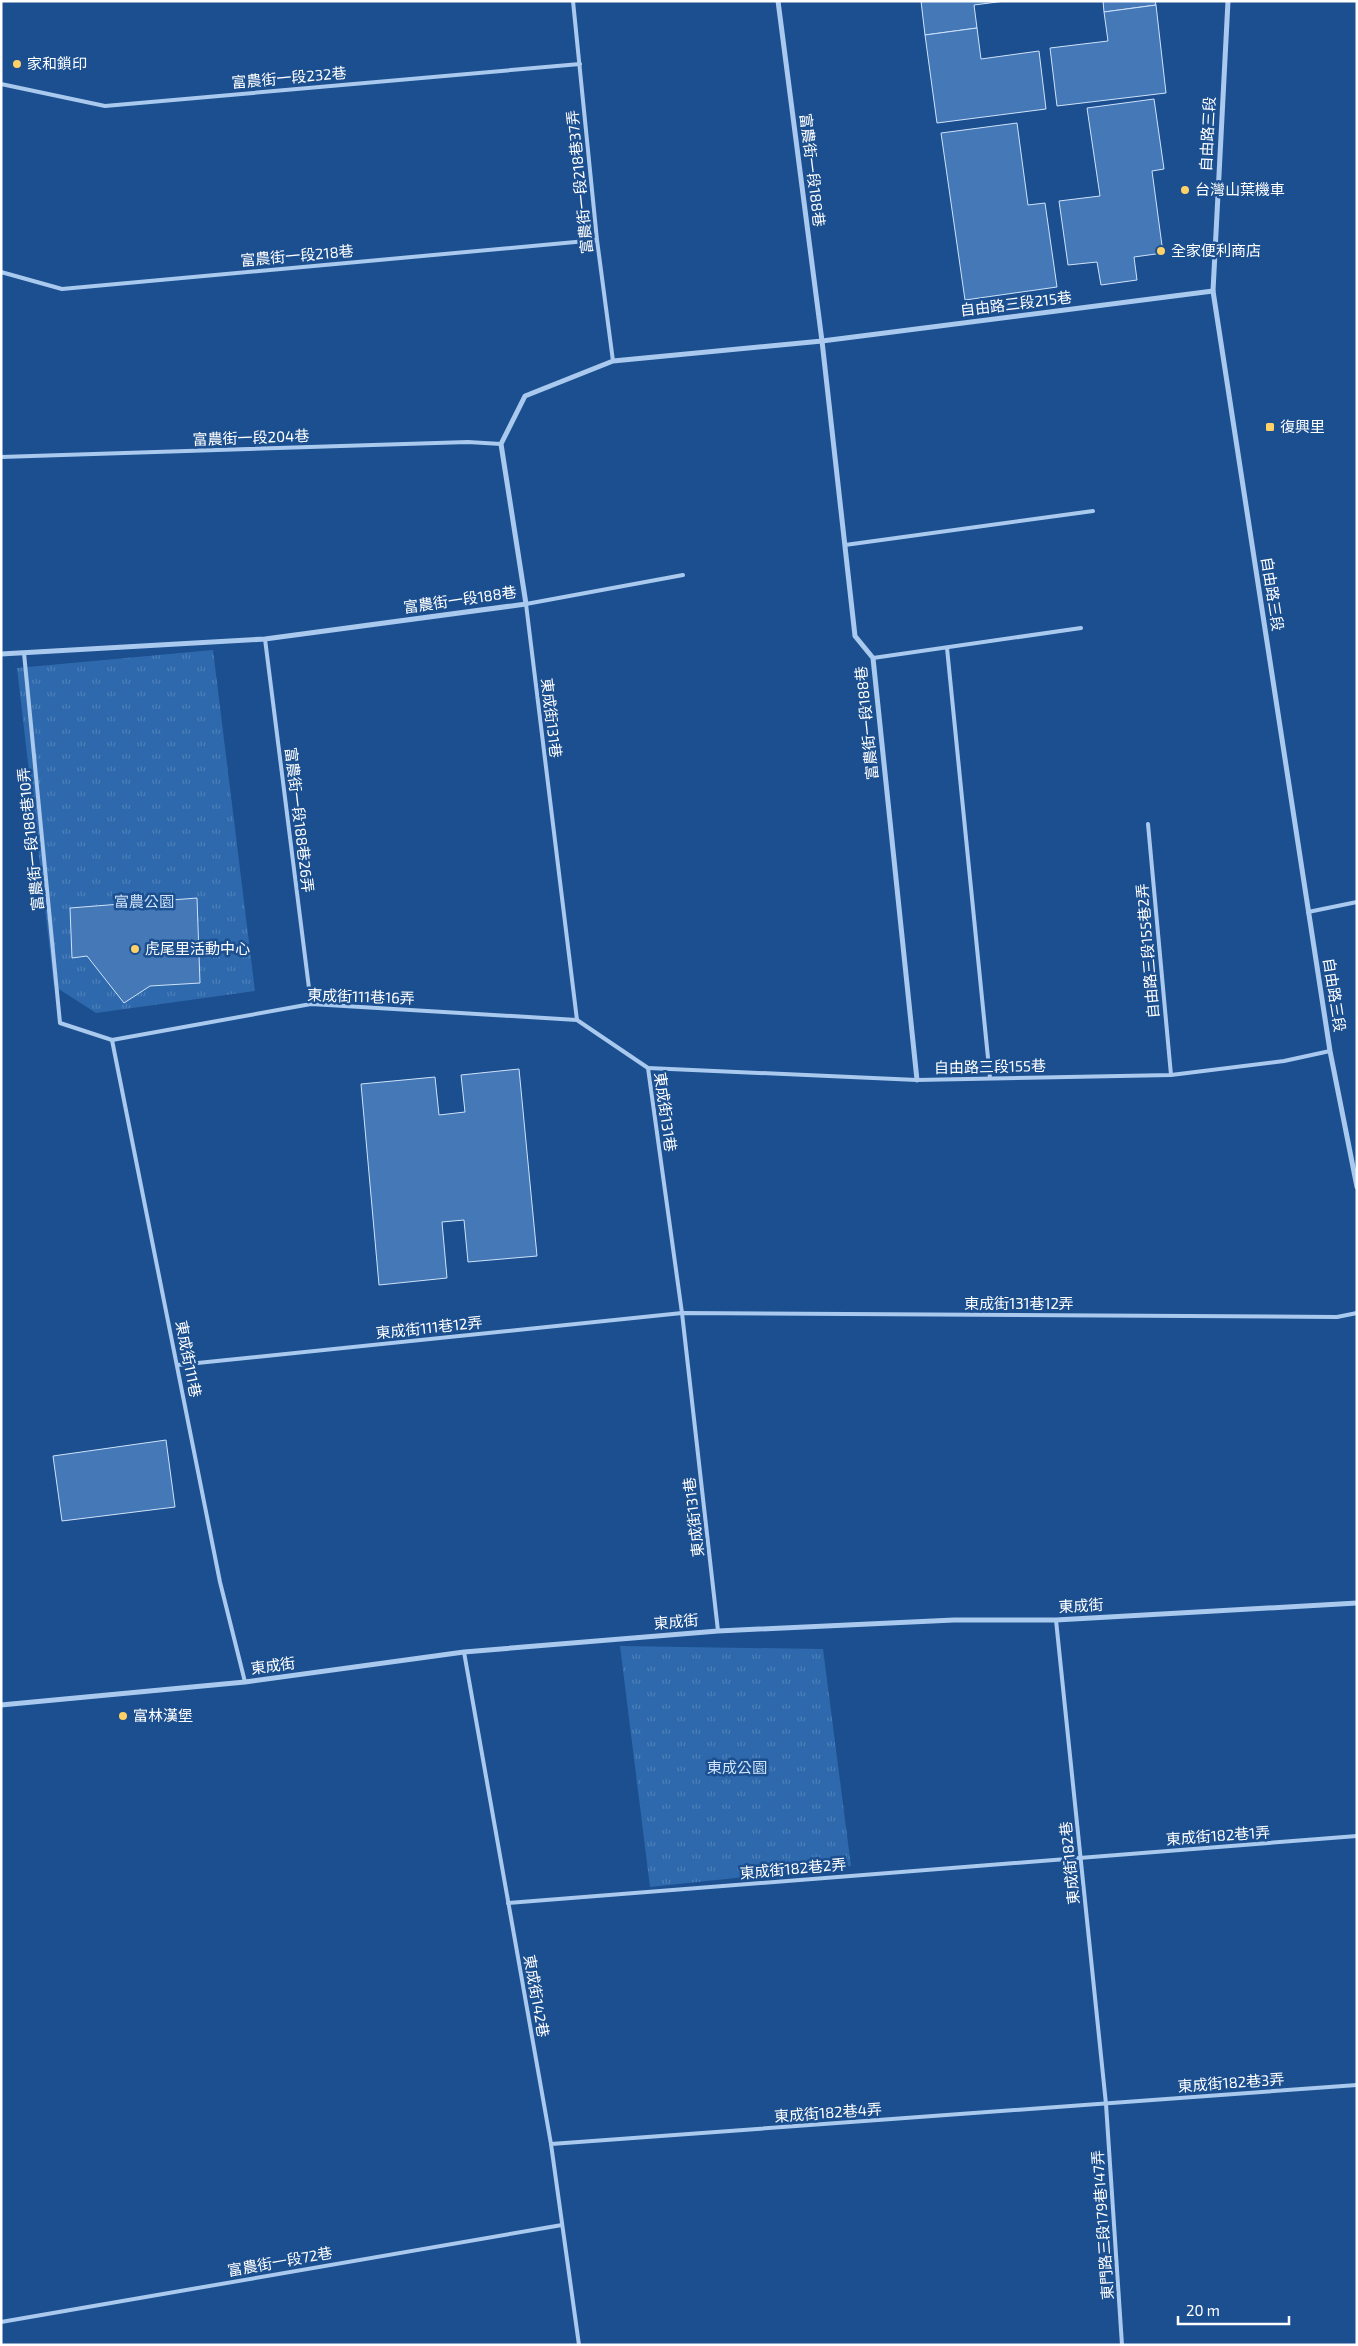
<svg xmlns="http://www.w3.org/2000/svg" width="1358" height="2346" font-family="'Exo 2','Noto Sans TC',sans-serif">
<defs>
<pattern id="park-tufts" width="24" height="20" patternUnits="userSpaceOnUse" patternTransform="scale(1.25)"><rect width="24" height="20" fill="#2e69ad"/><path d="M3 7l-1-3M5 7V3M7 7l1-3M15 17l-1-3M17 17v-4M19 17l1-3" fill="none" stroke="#4d80b9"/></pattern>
</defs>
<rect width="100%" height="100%" fill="#1b4f8f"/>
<g fill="url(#park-tufts)">
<polygon points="213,650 255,991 96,1013 54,986 17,668"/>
<polygon points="620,1646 823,1649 851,1866 650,1887"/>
</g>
<g fill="#4478b7" stroke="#cfe3fa">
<polygon points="921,1 1005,1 974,5 977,28 925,35"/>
<polygon points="1103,1 1155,1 1156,5 1104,12"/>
<polygon points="1156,5 1166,93 1057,106 1050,48 1108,41 1104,12"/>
<polygon points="977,28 981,59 1039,51 1046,109 937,123 925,35"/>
<polygon points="1154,99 1164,169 1152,171 1163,253 1134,257 1137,280 1101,285 1097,262 1068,265 1059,201 1100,196 1087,108"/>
<polygon points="1017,123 1028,205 1045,203 1057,287 965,300 941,133"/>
<polygon points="197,898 200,983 150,986 124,1003 87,956 72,958 70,908"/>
<polygon points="519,1069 537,1256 468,1262 464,1220 442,1222 447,1278 379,1285 361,1084 435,1077 439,1115 465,1112 461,1075"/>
<polygon points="166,1440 175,1507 62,1521 53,1456"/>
</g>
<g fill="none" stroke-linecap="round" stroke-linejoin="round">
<g stroke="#a9c9ee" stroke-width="4">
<polyline points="573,1 597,240 613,361"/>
<polyline points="1,84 105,106 580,64"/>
<polyline points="1,272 62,289 597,240"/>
<polyline points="1,457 468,442 501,444"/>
<polyline points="845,545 1093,511"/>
<polyline points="683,575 526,604 577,1020 648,1068 682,1313 718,1631"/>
<polyline points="265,639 311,1004"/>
<polyline points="947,648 990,1078"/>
<polyline points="24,653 60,1023 112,1040 311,1004 577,1020"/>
<polyline points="873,658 1081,628"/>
<polyline points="1148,824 1171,1075"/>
<polyline points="1308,912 1357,902"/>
<polyline points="112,1040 220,1582 245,1682"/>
<polyline points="648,1068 917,1080 1171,1075 1284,1061 1330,1051"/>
<polyline points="178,1365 682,1313 1337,1317 1357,1313"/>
<polyline points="1056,1620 1106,2104 1122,2345"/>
<polyline points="464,1652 551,2144 579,2345"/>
<polyline points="508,1903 1357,1836"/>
<polyline points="551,2144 1357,2085"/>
<polyline points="1,2322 562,2225"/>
</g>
<g stroke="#a9c9ee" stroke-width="5">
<polyline points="778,1 822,341 855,636 873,658 917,1080"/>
<polyline points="1228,1 1213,291 1330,1051 1357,1187"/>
<polyline points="1,654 265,639 526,604 501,444 525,396 613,361 822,341 1213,291"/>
<polyline points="1,1705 245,1682 464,1652 718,1631 954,1620 1056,1620 1357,1603"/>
</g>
</g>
<g fill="#ffd166" stroke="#1b4f8f" stroke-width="2">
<circle cx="17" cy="64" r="5"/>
<circle cx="1185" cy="190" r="5"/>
<circle cx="1161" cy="251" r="5"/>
<rect x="1265" y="422" width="10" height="10" rx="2.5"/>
<circle cx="135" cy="949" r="5"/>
<circle cx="123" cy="1716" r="5"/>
</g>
<g text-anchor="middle" stroke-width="5" stroke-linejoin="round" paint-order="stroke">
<g font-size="15" fill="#fff" stroke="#1b4f8f" text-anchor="start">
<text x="27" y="69">家和鎖印</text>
<text x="1195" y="195">台灣山葉機車</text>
<text x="1171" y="256">全家便利商店</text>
<text x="1280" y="432">復興里</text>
<text x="145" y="954">虎尾里活動中心</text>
<text x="133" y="1721">富林漢堡</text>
</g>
<g font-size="15" fill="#fff" stroke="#1b4f8f">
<text transform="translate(289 78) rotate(-5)" y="5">富農街一段232巷</text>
<text transform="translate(1208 134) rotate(-87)" y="5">自由路三段</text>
<text transform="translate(812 170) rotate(83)" y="5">富農街一段188巷</text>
<text transform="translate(580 182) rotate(-96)" y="5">富農街一段218巷37弄</text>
<text transform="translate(297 256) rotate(-5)" y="5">富農街一段218巷</text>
<text transform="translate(1016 304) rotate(-7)" y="5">自由路三段215巷</text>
<text transform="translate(251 438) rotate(-2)" y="5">富農街一段204巷</text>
<text transform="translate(1272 594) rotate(81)" y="5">自由路三段</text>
<text transform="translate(460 600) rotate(-8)" y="5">富農街一段188巷</text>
<text transform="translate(551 718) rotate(83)" y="5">東成街131巷</text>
<text transform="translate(867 723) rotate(-96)" y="5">富農街一段188巷</text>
<text transform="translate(299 820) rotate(83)" y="5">富農街一段188巷26弄</text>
<text transform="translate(31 839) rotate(-96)" y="5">富農街一段188巷10弄</text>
<text transform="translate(1148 951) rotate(-95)" y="5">自由路三段155巷2弄</text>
<text transform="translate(1334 995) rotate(81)" y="5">自由路三段</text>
<text transform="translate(361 997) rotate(2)" y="5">東成街111巷16弄</text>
<text transform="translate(990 1067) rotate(-1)" y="5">自由路三段155巷</text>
<text transform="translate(665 1112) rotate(82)" y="5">東成街131巷</text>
<text x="1019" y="1309">東成街131巷12弄</text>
<text transform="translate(429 1328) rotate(-6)" y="5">東成街111巷12弄</text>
<text transform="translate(188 1359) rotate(79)" y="5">東成街111巷</text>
<text transform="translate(694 1517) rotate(-97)" y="5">東成街131巷</text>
<text transform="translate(1081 1606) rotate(-3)" y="5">東成街</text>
<text transform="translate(676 1622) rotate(-5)" y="5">東成街</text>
<text transform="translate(273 1666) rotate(-8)" y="5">東成街</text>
<text transform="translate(1218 1836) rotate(-4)" y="5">東成街182巷1弄</text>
<text transform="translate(1070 1863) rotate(-96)" y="5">東成街182巷</text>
<text transform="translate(793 1869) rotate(-5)" y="5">東成街182巷2弄</text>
<text transform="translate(536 1996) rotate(80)" y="5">東成街142巷</text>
<text transform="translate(1231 2083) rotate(-4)" y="5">東成街182巷3弄</text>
<text transform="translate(828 2113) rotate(-4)" y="5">東成街182巷4弄</text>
<text transform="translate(1103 2225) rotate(-94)" y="5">東門路三段179巷147弄</text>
<text transform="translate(280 2262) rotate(-10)" y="5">富農街一段72巷</text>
</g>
<g font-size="15" fill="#cfe3fa" stroke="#1b4f8f">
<text x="144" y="907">富農公園</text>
<text x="737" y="1773">東成公園</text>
</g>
</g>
<rect width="1358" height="2346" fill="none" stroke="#ffffff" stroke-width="5"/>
<path d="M1178 2316v8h111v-8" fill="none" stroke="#ffffff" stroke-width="2.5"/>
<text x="1186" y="2316" font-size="15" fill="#ffffff" stroke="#1b4f8f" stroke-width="4" paint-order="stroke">20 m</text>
</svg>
